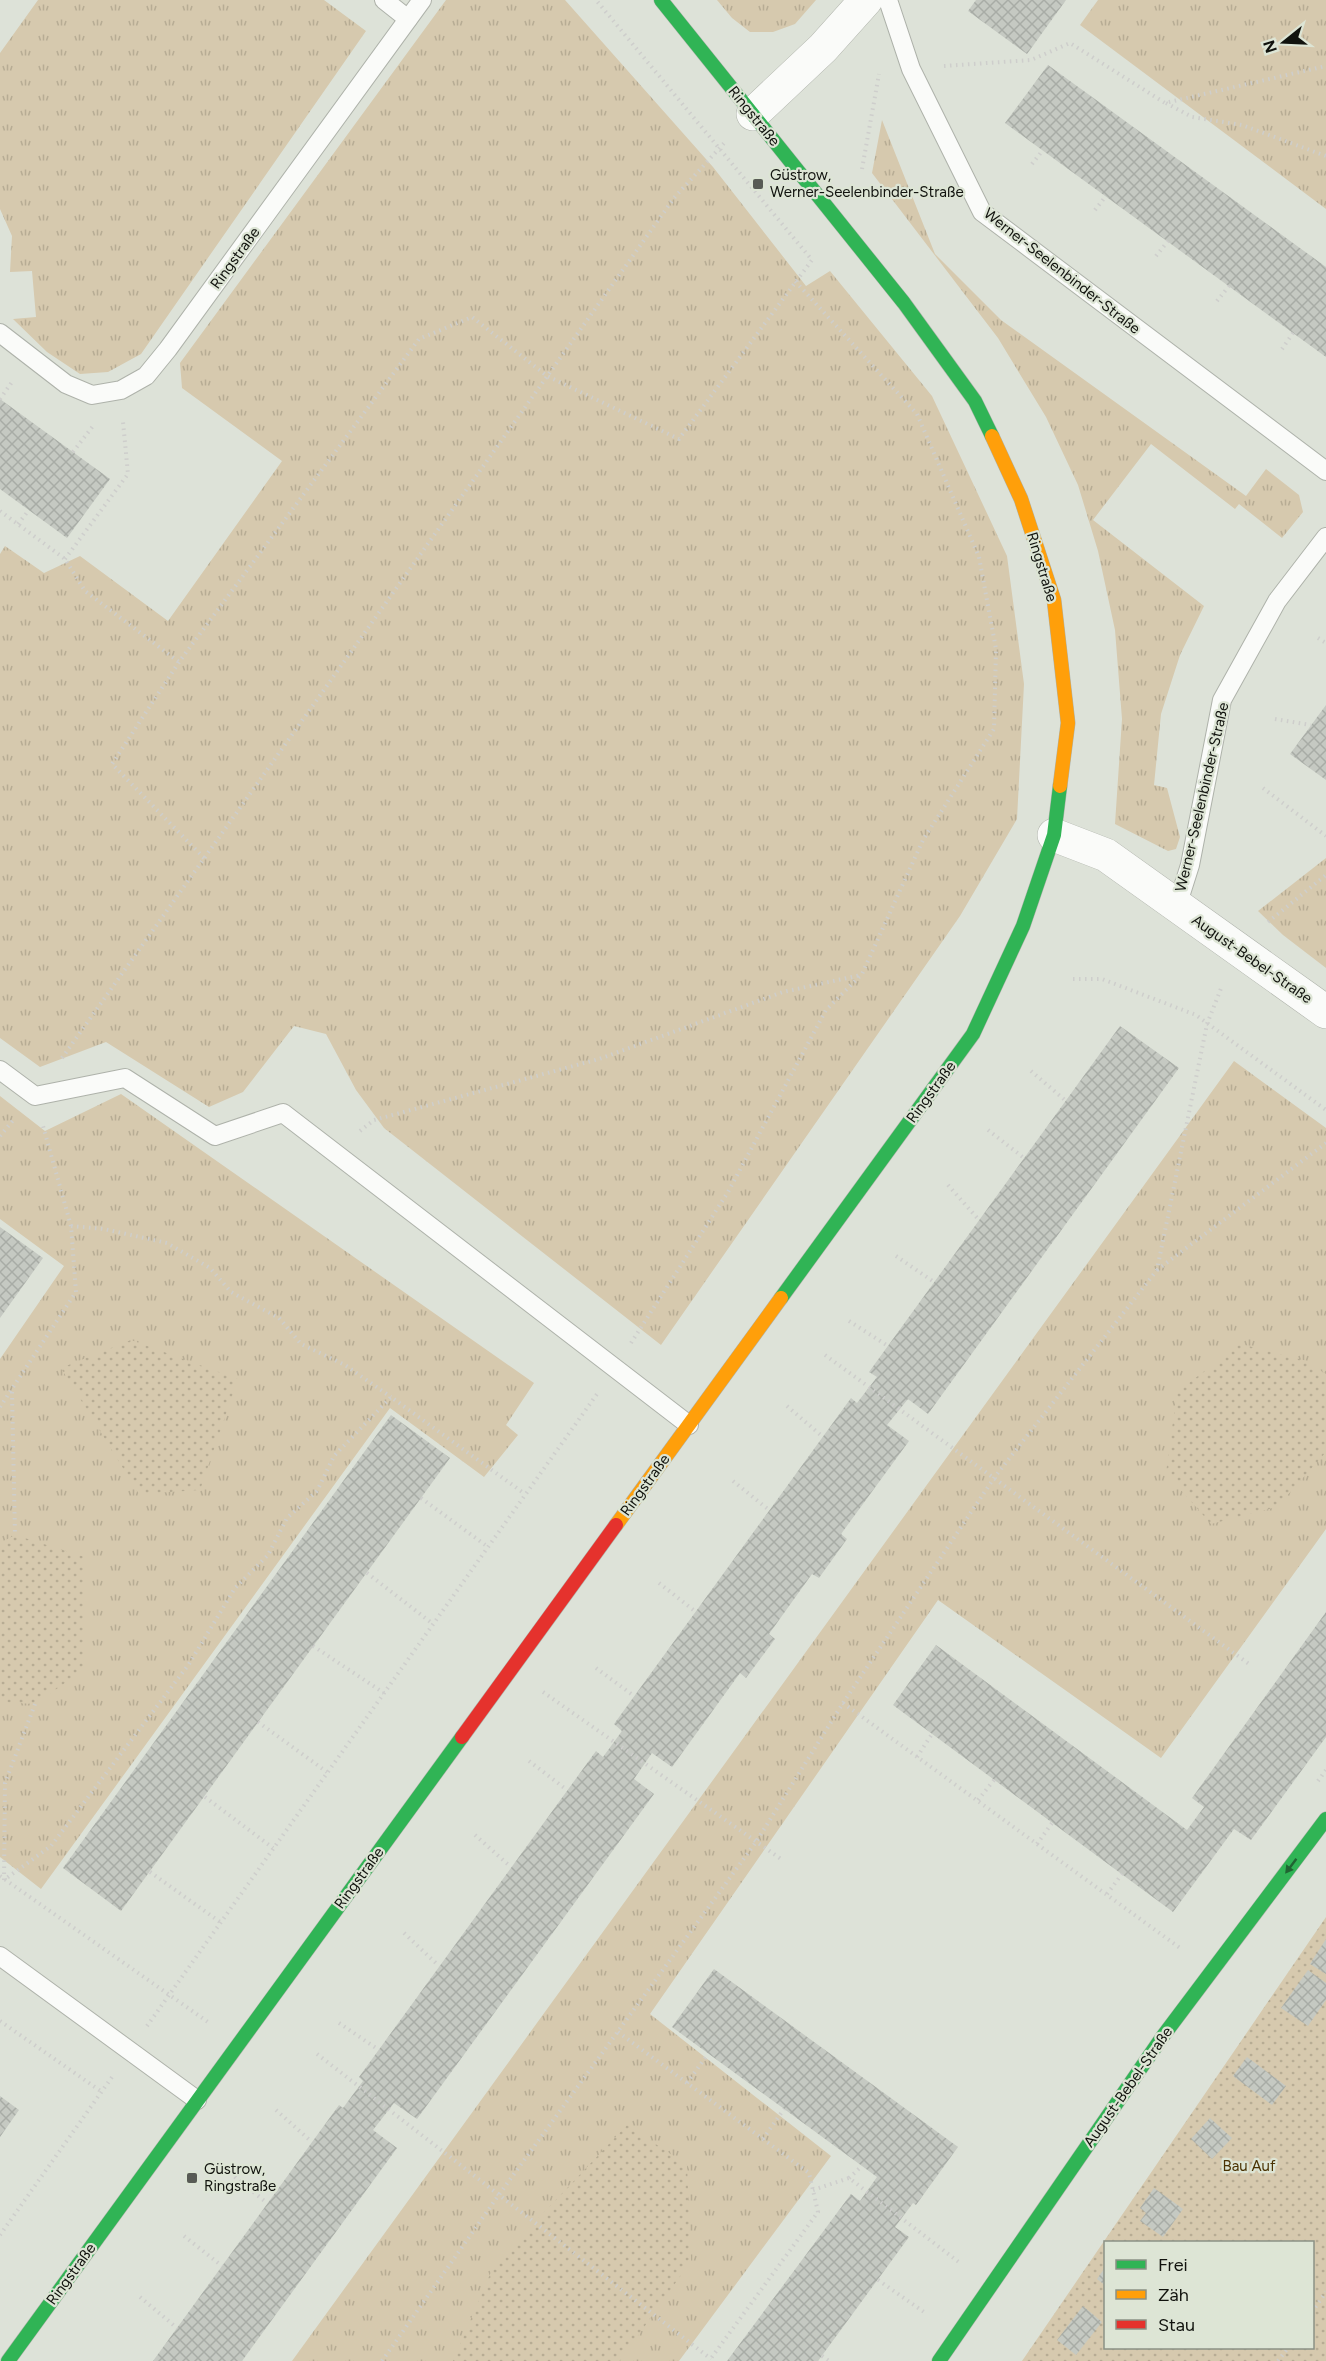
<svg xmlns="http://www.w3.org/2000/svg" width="1326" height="2361" font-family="Figtree,sans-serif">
<defs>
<pattern id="grass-tufts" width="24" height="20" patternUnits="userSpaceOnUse" patternTransform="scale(1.5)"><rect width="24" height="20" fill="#d6c9ae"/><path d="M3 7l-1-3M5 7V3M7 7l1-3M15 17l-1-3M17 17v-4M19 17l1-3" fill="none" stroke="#b7ac94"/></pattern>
<pattern id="park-dots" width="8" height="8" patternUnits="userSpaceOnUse" patternTransform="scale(1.5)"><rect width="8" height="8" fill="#d6c9ae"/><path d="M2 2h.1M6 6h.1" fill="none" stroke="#b7ac94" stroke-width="1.8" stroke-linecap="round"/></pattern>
<pattern id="building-cross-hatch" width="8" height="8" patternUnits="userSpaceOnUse" patternTransform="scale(1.5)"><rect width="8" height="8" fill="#c5c9c2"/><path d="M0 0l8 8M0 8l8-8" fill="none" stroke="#a8aca6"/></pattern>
</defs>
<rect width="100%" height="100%" fill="#dde2d8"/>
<g fill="url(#grass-tufts)">
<polygon points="38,0 324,0 366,31 141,354 108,372 80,374 47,352 13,319 36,317 32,271 10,272 12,236 0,209 0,53"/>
<polygon points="446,0 565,0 713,167 806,286 830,271 932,396 1007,556 1024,684 1017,819 960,916 661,1345 384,1128 356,1090 326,1034 294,1026 243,1092 209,1107 106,1042 40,1067 0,1038 0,554 5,546 44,573 80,556 168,621 282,461 182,388 180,363"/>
<polygon points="717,0 816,0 795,24 773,32 750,32 732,18"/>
<polygon points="1098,0 1326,0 1326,209 1080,25"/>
<polygon points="882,120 935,254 1001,320 1246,496 1266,469 1299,495 1303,512 1282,538 1239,504 1235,509 1151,444 1093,520 1204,606 1180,655 1161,714 1154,785 1167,788 1180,837 1176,849 1168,851 1115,824 1122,719 1115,630 1098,551 1078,485 1046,417 998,338 872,173"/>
<polygon points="1326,858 1326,968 1283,935 1258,911"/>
<polygon points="1234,1061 1326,1128 1326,1529 1161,1758 938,1600 650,2014 831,2156 679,2361 292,2361"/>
<polygon points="121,1094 534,1383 506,1425 518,1435 484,1477 390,1408 41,1889 0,1857 0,1359 64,1266 0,1219 0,1096 45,1131"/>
</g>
<g fill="url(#park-dots)" fill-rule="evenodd">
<polygon points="131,1340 238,1379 200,1490 139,1494 61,1368"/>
<polygon points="1240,1344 1307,1361 1326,1374 1326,1452 1277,1507 1211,1524 1166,1473 1177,1392"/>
<polygon points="15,1535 85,1557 85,1669 35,1704 0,1702 0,1543"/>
<path d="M1326 1917V2361H1022ZM1106 2242H1312V2348H1106Z"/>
<polygon points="627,2125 687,2165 691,2261 620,2361 453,2361 494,2265"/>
</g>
<g fill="url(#building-cross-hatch)">
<polygon points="976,0 1066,0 1027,54 968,11"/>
<polygon points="1048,65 1326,267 1326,357 1005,123"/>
<polygon points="0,399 110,479 67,538 0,489"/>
<polygon points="1326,705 1326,780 1290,754"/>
<polygon points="1120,1026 1179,1068 928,1414 908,1399 887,1425 909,1441 841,1534 847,1539 819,1578 812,1574 769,1634 775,1639 746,1678 740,1673 672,1767 652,1753 634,1779 654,1794 417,2119 394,2103 373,2130 397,2148 242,2361 153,2361 339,2105 343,2108 363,2081 359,2077 596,1751 603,1757 622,1731 614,1724 851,1398 857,1403 877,1377 869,1372"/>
<polygon points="0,1227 43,1258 0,1318"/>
<polygon points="391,1415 450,1458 121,1911 63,1868"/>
<polygon points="1326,1612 1326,1737 1251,1840 1234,1829 1173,1912 893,1705 936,1645 1187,1830 1204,1807 1192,1798"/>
<polygon points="1326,1939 1326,1974 1310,1964"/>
<polygon points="714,1969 958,2147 916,2205 913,2203 895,2227 909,2237 818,2361 727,2361 851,2194 860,2201 877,2177 672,2027"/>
<polygon points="1308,1970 1326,1983 1326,2000 1308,2026 1281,2008"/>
<polygon points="1247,2057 1286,2086 1272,2105 1233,2076"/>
<polygon points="0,2096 19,2110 0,2137"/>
<polygon points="1210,2118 1232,2138 1212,2159 1191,2139"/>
<polygon points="1154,2188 1183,2209 1163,2237 1140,2221 1146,2213 1140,2208"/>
<polygon points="1106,2266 1106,2286 1097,2279"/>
<polygon points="1083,2306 1102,2322 1076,2355 1057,2340"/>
</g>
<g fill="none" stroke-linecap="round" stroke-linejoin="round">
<defs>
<g id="lane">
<polyline points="384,0 408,19"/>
<polyline points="888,0 911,69 982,212 1326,471"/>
<polyline points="0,333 66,384 92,395 121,390 146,376 168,349 422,0"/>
<polyline points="1177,906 1190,865 1222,700 1277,601 1326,537"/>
<polyline points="0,1070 35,1096 125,1078 215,1136 283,1113 689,1425"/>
<polyline points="0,1956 197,2100"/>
</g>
<g id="street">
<polyline points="753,114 823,48 866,0"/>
<polyline points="1054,835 1106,855 1326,1012"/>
</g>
<g id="fast">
<polyline points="661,0 904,303 975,401 992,436"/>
<polyline points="781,1298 973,1034 1023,926 1054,835 1060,786"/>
<polyline points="8,2361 462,1737"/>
<polyline points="939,2361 1163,2036 1326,1819"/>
</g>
<g id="slow">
<polyline points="992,436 1021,499 1054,600 1068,723 1060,786"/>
<polyline points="616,1525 781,1298"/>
</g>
<polyline id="jam" points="462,1737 616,1525"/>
</defs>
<use href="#lane" stroke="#aeb2aa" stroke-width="20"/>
<use href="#street" stroke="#aeb2aa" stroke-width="34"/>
<use href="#fast" stroke="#aeb2aa" stroke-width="15"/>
<use href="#slow" stroke="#aeb2aa" stroke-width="15"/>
<use href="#jam" stroke="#aeb2aa" stroke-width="15"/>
<g stroke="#cececc" stroke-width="4" stroke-dasharray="1.5 4.5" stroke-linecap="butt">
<polyline points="944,66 1031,60 1070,43 1165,103 1326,66"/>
<polyline points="1166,103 1192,117 1242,125 1326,156"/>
<polyline points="1032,164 1043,150"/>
<polyline points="862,169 879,74"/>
<polyline points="1095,210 1106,196"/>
<polyline points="1156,256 1168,241"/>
<polyline points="1217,301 1229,286"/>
<polyline points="1282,349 1293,333"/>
<polyline points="0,399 12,382"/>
<polyline points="73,452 93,426"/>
<polyline points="0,511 65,559 85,591 179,662"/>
<polyline points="18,524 29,510"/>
<polyline points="65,559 128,474 123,422"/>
<polyline points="1318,638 1326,643"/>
<polyline points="1275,719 1311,725"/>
<polyline points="1263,788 1326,836"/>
<polyline points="204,858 112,764 179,662 419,339 472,317 547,376 679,439 812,260 596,0"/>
<polyline points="1268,922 1326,875"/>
<polyline points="1073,979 1102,979 1196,1015 1326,1110"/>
<polyline points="62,1058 674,198 726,141"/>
<polyline points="1031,1071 1066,1101"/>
<polyline points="988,1130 1024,1158"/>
<polyline points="360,1131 374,1120 599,1059 783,992 861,975"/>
<polyline points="0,1136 15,1118"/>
<polyline points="948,1185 979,1220"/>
<polyline points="71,1226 104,1229 167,1243 210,1268 231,1292 279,1318 301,1344 345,1365 391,1397"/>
<polyline points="896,1256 934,1282"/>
<polyline points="1157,1270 1326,1143"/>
<polyline points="849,1321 888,1346"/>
<polyline points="631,1343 728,1192 826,1010 862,974 923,840 994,729 996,649 979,557 917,414 795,281"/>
<polyline points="825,1355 1249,1664"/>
<polyline points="12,1392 15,1535"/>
<polyline points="787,1406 823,1437"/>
<polyline points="0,1407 76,1292 71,1226 43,1126"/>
<polyline points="733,1481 769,1510"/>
<polyline points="421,1498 488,1547"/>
<polyline points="367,1573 433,1624"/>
<polyline points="659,1583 696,1612"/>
<polyline points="313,1646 384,1693"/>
<polyline points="596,1668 634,1696"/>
<polyline points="543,1692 781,1859"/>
<polyline points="843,1703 1180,1948"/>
<polyline points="35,1704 5,1783 4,1880 51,1846 189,1664 235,1588 268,1555 287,1518 317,1491 334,1456 391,1397 525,1494"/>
<polyline points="258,1722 327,1772"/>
<polyline points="917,1757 932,1734"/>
<polyline points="529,1761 567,1790"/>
<polyline points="1318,1781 1326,1770"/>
<polyline points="205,1797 273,1848"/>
<polyline points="978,1800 994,1780"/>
<polyline points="475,1835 511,1867"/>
<polyline points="1037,1844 1052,1823"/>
<polyline points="150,1872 220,1922"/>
<polyline points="0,1876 208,2022"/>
<polyline points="1107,1894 1122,1874"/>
<polyline points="404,1933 439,1966"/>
<polyline points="0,2021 102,2092"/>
<polyline points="339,2023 379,2050"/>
<polyline points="147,2026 597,1394"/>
<polyline points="618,2032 809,2173 818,2212 709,2361"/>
<polyline points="317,2054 711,2359"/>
<polyline points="687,2083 708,2054"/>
<polyline points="276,2110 312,2142"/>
<polyline points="763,2139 784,2109"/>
<polyline points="230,2173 267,2203"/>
<polyline points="849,2178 862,2166"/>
<polyline points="813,2190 849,2178 960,2263"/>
<polyline points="0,2235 112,2077"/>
<polyline points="184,2236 222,2266"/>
<polyline points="878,2280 924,2312"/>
<polyline points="140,2297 177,2328"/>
<polyline points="1312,2312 1326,2292"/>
<polyline points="822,2356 829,2361"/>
<polyline points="382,2361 498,2196 756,1842 843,1703 994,1478 1157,1270 1207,1024 1222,986"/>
<polyline points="1278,2361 1288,2348"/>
</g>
<use href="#lane" stroke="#fafbf9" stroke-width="18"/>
<use href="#street" stroke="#fafbf9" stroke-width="33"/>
<use href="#fast" stroke="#30b455" stroke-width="14"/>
<use href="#slow" stroke="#ff9f0a" stroke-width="14"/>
<use href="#jam" stroke="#e5322d" stroke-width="14"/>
</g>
<defs><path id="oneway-solid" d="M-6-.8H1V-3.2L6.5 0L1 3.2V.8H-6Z" transform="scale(1.5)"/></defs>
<use fill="#206432" href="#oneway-solid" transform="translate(1291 1866) rotate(127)"/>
<g fill="#585b55" stroke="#dde5d5" stroke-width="2">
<rect x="752" y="178" width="12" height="12" rx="3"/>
<rect x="186" y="2172" width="12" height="12" rx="3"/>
</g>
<g text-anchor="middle" stroke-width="4.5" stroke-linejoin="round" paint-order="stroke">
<g font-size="15" fill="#11130e" stroke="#dde5d5">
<text transform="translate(754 116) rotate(51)" y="5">Ringstraße</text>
<text transform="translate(235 258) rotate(-54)" y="5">Ringstraße</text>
<text transform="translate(1062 271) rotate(38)" y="5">Werner-Seelenbinder-Straße</text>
<text transform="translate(1042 567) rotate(73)" y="5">Ringstraße</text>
<text transform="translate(1202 797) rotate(-77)" y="5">Werner-Seelenbinder-Straße</text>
<text transform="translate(1252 959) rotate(35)" y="5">August-Bebel-Straße</text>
<text transform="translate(931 1092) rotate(-54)" y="5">Ringstraße</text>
<text transform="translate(645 1485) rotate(-54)" y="5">Ringstraße</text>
<text transform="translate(359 1878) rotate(-54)" y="5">Ringstraße</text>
<text transform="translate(1128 2087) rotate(-55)" y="5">August-Bebel-Straße</text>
<text transform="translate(71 2274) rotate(-54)" y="5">Ringstraße</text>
</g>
<g font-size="15" fill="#11130e" stroke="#dde5d5" text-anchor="start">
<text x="770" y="180">Güstrow,<tspan x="770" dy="17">Werner-Seelenbinder-Straße</tspan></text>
<text x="204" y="2174">Güstrow,<tspan x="204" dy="17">Ringstraße</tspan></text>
</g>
<g font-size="15" fill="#4a3202" stroke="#dde5d5">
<text x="1249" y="2171">Bau Auf</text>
</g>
</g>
<rect x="1104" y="2241" width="210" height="108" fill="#dde5d5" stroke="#8b9185" stroke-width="1.5"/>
<rect x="1116" y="2260" width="30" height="9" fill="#30b455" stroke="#8b9185" stroke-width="1.5"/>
<text x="1158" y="2271" font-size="18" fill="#11130e">Frei</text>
<rect x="1116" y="2290" width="30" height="9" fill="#ff9f0a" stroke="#8b9185" stroke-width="1.5"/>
<text x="1158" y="2301" font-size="18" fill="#11130e">Zäh</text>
<rect x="1116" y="2320" width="30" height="9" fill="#e5322d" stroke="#8b9185" stroke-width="1.5"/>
<text x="1158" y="2331" font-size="18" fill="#11130e">Stau</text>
<g transform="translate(1284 42) rotate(252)" stroke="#dde5d5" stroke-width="4.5" paint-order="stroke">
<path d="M0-4.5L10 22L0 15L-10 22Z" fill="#11130e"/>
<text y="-9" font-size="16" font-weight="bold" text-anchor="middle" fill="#11130e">N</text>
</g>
</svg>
